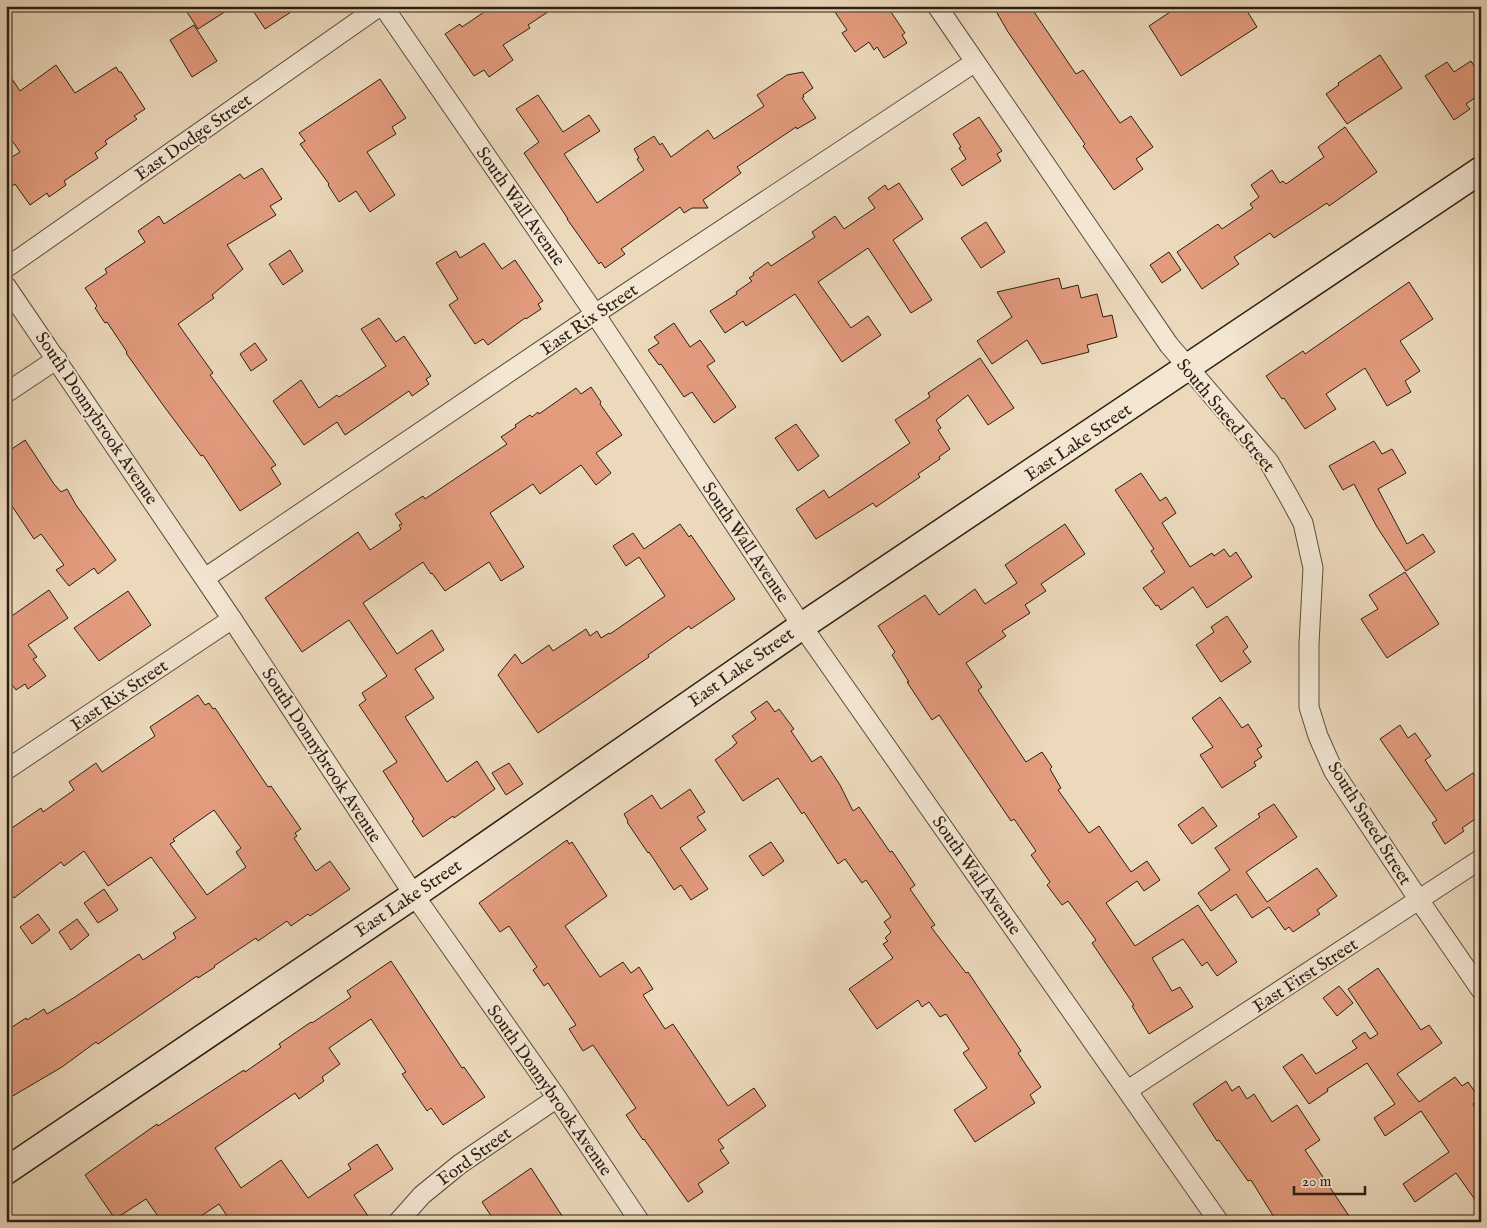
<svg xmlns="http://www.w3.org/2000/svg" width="1487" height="1228" font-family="'IM FELL English',serif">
<rect width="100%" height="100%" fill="#ecd9bc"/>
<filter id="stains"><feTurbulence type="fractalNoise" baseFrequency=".004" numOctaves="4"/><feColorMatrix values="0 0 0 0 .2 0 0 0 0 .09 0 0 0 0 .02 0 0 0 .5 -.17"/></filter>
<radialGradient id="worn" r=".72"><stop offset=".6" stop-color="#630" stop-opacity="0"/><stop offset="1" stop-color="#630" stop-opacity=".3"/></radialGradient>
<g fill="#e39b7e" stroke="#2b1f11" fill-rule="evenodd">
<polygon points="183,6 234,6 198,29"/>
<polygon points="250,6 300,6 265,29"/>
<polygon points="493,6 557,6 528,25 530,28 503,45 513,60 489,77 484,70 474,76 445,34 460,24 462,27"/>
<polygon points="831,6 887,6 905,33 902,35 907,43 884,58 877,47 874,50 869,42 855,52 842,33 847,30"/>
<polygon points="993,6 1030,6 1076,74 1083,70 1120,123 1131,116 1153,147 1136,159 1143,169 1114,190 1083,146 1085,144 1008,32"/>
<polygon points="1179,6 1244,6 1257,27 1181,76 1149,26"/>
<polygon points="194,25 217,61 192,77 170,40"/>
<polygon points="1380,55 1402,88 1347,124 1326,94 1339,85 1338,83"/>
<polygon points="1471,61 1481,76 1481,94 1466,104 1470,109 1454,120 1425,76 1447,62 1454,72"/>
<polygon points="56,65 75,93 116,67 119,72 121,72 145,109 134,116 137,119 105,141 107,144 95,153 98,158 64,181 66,185 49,197 47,193 30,205 15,184 6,190 6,161 20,152 6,132 6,70 20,91"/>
<polygon points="803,72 813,88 803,95 804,97 802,98 816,118 797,129 796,127 737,167 741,173 703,200 708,208 692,208 684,213 680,207 621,249 625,254 605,268 601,262 599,264 567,219 568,219 524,153 539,142 516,109 538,95 563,132 589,115 600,131 564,154 597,203 644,170 637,159 639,158 634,149 654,136 660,145 662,143 671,157 708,130 714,139 764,106 757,95 787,75"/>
<polygon points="380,79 406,118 392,127 396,134 367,152 395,195 370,212 356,191 339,202 328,185 329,184 300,144 305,141 299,133"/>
<polygon points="979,117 1002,151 997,154 1001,161 962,186 951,169 966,159 959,148 961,147 953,134"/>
<polygon points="1345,127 1377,172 1329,206 1327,203 1274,238 1270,233 1234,257 1239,264 1202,289 1177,252 1218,224 1222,229 1253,208 1250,204 1259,197 1251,185 1272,170 1280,183 1283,181 1286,184 1324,157 1318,147"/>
<polygon points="262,168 282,199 270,206 276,215 227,245 243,269 212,295 214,298 178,324 213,373 210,375 276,465 271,468 281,484 240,511 203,455 201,456 163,405 126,353 127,352 107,322 105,323 95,308 97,306 85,288 107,273 105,269 145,242 138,231 159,216 164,224 240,174 244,179"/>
<polygon points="899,183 923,219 893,240 932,300 911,313 868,248 818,282 851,328 868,316 881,335 842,362 795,294 746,326 743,321 725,333 710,311 737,294 736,292 752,281 749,278 754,275 753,273 768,262 771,266 815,237 812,232 835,216 844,229 875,208 868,198 885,185 888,190"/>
<polygon points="986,222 1005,252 981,268 961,238"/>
<polygon points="484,243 502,269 515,260 543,301 538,304 541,309 526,319 525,318 488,345 483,339 475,344 449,305 458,299 436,263 456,251 460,258"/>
<polygon points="290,250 303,271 283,285 269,264"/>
<polygon points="1169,252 1181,270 1162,283 1150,265"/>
<polygon points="1059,278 1062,289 1078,285 1081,298 1097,294 1103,317 1112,315 1117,337 1087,345 1089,352 1042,364 1027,340 992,364 977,341 1012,317 997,292"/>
<polygon points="1409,282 1433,319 1400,341 1420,371 1405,381 1411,392 1387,406 1365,368 1326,394 1336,409 1305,429 1284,398 1282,399 1266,376 1303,351 1305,354"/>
<polygon points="379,318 396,342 404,336 431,376 426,379 429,384 412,396 409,391 345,435 337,422 304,445 273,401 301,380 319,408 337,395 339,397 386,366 361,329"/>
<polygon points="674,323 690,347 700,340 715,361 707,366 736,407 714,423 692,392 684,397 661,364 659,365 648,350 659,343 654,337"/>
<polygon points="255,343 267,360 251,371 240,354"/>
<polygon points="980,358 1014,408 988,425 968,395 936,420 941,428 938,430 950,449 939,457 940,459 918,474 920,477 876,507 873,503 816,539 796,509 824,490 829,498 910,443 895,420 930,397 928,393"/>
<polygon points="591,387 601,402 600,404 622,435 596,453 611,473 596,485 581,465 540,494 533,484 490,513 524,567 501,581 489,562 445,591 432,573 431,574 423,562 363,603 397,654 432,630 444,650 415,669 434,698 405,717 447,782 477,761 495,789 454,818 453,816 423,837 412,821 414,819 383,771 397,762 359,705 366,700 362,693 387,676 349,620 302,652 265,598 358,532 370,550 401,529 399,525 402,524 395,514 423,496 425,499 507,444 501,437 516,427 515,425 530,415 532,417 538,412 539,414 576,388 581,394"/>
<polygon points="796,424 819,456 798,471 775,438"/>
<polygon points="25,440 54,484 61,492 67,489 76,505 116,560 98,574 94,568 69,586 56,570 64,565 41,534 34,539 6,497 6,453"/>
<polygon points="1374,441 1382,454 1392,449 1406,473 1378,489 1407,544 1423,534 1435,552 1406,571 1377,527 1354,484 1343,490 1329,466"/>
<polygon points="1141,473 1160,501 1166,497 1176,513 1162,523 1190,567 1212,553 1214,556 1224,549 1230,557 1236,552 1252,577 1207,608 1193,587 1161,610 1158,605 1156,606 1143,588 1165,572 1151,551 1154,549 1115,490"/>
<polygon points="680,524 689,537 691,535 735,599 691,629 689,626 648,655 649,657 538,733 498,675 515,654 522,664 549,645 553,651 586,629 590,636 597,631 601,638 609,633 610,634 665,596 639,557 626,566 613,546 633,533 644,549"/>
<polygon points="1065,524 1085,554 1041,584 1046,591 1025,605 1030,613 1002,631 1006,636 966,663 982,687 978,690 1026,762 1042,752 1052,767 1050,769 1061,788 1058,790 1089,833 1099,826 1131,872 1147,861 1160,880 1144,891 1137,881 1106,903 1135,946 1198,905 1237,962 1217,976 1207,962 1202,966 1183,939 1152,958 1172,991 1180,987 1193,1007 1149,1034 1132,1006 1134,1005 1092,943 1096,940 1068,901 1062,905 1047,885 1050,882 1031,855 1036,851 1014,819 1011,821 939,715 932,720 907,682 909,682 892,655 895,652 878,626 925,595 939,615 975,589 985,604 1017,583 1005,565"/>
<polygon points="1405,572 1439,624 1387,658 1361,619 1378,609 1369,595"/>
<polygon points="49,590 68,618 28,645 37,657 33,659 46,676 28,689 25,684 16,690 6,677 6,620"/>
<polygon points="128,591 151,625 99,661 74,628"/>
<polygon points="1227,616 1248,647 1243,651 1251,662 1221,682 1196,645 1214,632 1211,627"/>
<path d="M198 695 205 705 209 703 213 709 215 708 268 787 271 786 301 829 295 833 297 836 294 838 316 871 330 861 350 889 310 916 308 914 291 926 287 921 258 941 256 938 214 966 215 967 198 978 197 976 98 1044 96 1042 62 1067 6 1100V1031L26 1018 27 1020 44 1009 47 1014 75 997 139 954 143 960 176 938 173 933 196 918 151 857 108 886 84 851 64 866 61 862 14 898 6 888V832L41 808 43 812 74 790 69 782 96 763 102 772 155 736 150 727ZM214 810 241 848 236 852 246 867 207 895 170 844 175 841 173 839Z"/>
<polygon points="1220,697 1242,728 1248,724 1262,746 1257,749 1262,757 1254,762 1256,766 1222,788 1200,755 1213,747 1192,718"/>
<polygon points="767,701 775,712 779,709 794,729 791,731 812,762 821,756 840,785 853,811 859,807 890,852 892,851 915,885 910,889 935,925 931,927 966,973 968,972 984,996 1021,1051 1018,1053 1041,1087 1030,1095 1035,1103 975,1142 954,1110 987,1088 963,1053 969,1049 946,1014 940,1017 929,1002 922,1007 918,1000 877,1029 849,989 893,958 883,944 888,941 885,938 891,932 884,922 891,917 866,880 862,883 845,859 838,864 804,812 802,814 778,778 743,801 715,760 734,746 734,745 737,743 732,736 756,719 751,712"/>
<polygon points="1400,725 1408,738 1415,733 1431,756 1425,760 1446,791 1473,773 1481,785 1481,815 1462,828 1464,831 1445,844 1432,823 1437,820 1380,739"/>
<polygon points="509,763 523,784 506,795 492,773"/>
<polygon points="690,789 705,812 697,817 706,830 680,848 708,889 691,900 681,885 674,890 649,852 648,853 627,822 628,821 624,814 652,795 661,809"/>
<polygon points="1274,804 1297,837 1246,872 1267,902 1317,868 1337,896 1317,910 1320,914 1293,932 1289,927 1285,930 1269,907 1252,918 1236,894 1211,911 1198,893 1230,870 1215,848 1260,817 1258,814"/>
<polygon points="1203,807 1217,826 1192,844 1178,825"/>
<polygon points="567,840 569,844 572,842 607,896 565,926 600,977 623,962 631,973 639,967 653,989 643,995 665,1029 673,1024 728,1106 754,1088 766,1106 718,1140 724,1148 720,1150 729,1163 698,1184 703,1192 688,1202 644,1139 643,1140 626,1115 636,1108 593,1045 583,1051 569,1029 576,1025 548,983 544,986 533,970 537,967 509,926 500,932 479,903"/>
<polygon points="771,842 784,861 763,876 749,856"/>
<polygon points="104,889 118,910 98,923 84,903"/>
<polygon points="38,914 50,930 32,944 20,927"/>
<polygon points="77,919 89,935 71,950 59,932"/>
<polygon points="391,961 462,1068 464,1067 485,1097 443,1125 431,1108 427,1111 402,1074 406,1072 371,1019 329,1048 340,1064 322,1077 324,1081 299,1099 295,1093 215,1148 241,1188 281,1160 308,1198 351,1169 348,1164 377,1144 393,1169 354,1195 372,1222 231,1222 219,1204 192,1222 162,1222 146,1199 115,1219 85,1175 157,1124 158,1126 244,1070 245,1072 281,1047 279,1044 311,1022 312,1023 351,997 347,991"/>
<polygon points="1378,968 1421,1030 1429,1025 1442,1043 1397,1074 1419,1102 1455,1077 1462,1086 1468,1082 1480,1099 1473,1104 1481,1116 1481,1208 1456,1173 1415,1202 1403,1184 1449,1152 1421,1111 1385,1136 1374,1118 1395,1104 1367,1063 1327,1089 1328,1091 1309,1104 1283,1067 1302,1054 1316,1074 1357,1048 1352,1041 1365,1032 1370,1039 1378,1034 1348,989"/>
<polygon points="1339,986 1353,1003 1337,1016 1323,998"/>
<polygon points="1226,1081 1232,1091 1239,1086 1247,1099 1254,1094 1272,1122 1297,1105 1320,1140 1305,1150 1353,1222 1277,1222 1251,1180 1248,1181 1219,1140 1217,1141 1193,1104"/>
<polygon points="531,1168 566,1222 495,1222 482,1202"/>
</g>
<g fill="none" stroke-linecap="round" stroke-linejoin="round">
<defs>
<g id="street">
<polyline points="383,6 595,314 802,626 1219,1222"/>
<polyline points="937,6 1169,345 1269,462 1289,497 1303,523 1313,568 1309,644 1309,707 1318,736 1334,772 1419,900 1481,990"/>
<polyline points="6,268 380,6"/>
<polyline points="6,286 232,619 414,895 557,1098 640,1222"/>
<polyline points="6,393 57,359"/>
<polyline points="205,578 595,314 975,62"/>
<polyline points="6,770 232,619"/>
<polyline points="1128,1090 1481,859"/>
<polyline points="398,1222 422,1195 460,1164 557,1098"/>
</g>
<polyline id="secondary" points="6,1171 414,895 802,626 1481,170"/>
</defs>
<use href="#street" stroke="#5b4e3c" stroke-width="21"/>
<use href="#secondary" stroke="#2b1f11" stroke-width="29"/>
<use href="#street" stroke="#f3e6d3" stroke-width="19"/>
<use href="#secondary" stroke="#f3e6d3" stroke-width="26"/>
</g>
<g text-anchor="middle" stroke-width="4" stroke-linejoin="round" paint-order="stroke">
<g font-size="18" fill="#2b1f11" stroke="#f3e6d3">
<text transform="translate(193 137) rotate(-35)" y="6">East Dodge Street</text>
<text transform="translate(521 206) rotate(55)" y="6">South Wall Avenue</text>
<text transform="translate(589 319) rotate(-34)" y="6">East Rix Street</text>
<text transform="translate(1226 415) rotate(50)" y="6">South Sneed Street</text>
<text transform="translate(97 418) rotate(56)" y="6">South Donnybrook Avenue</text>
<text transform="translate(1078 442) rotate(-34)" y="6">East Lake Street</text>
<text transform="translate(746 542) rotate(56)" y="6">South Wall Avenue</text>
<text transform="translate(741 667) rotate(-35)" y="6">East Lake Street</text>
<text transform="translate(119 695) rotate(-34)" y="6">East Rix Street</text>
<text transform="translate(322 755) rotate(57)" y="6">South Donnybrook Avenue</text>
<text transform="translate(1370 823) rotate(58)" y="6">South Sneed Street</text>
<text transform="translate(977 875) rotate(55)" y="6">South Wall Avenue</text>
<text transform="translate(408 898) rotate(-34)" y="6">East Lake Street</text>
<text transform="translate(1305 975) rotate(-33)" y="6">East First Street</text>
<text transform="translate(550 1090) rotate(55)" y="6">South Donnybrook Avenue</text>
<text transform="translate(474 1156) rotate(-36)" y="6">Ford Street</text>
</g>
</g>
<rect width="1487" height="1228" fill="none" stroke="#ecd9bc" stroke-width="25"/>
<rect x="8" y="8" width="1472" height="1213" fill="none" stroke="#2b1f11" stroke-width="2.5"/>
<rect x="12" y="12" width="1462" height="1203" fill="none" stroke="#2b1f11"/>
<path d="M1294 1186v8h71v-8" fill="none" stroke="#2b1f11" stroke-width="2.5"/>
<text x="1302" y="1186" font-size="15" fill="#2b1f11" stroke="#f3e6d3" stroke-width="4" paint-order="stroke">20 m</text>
<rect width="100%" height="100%" filter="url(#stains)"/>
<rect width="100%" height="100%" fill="url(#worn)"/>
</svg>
